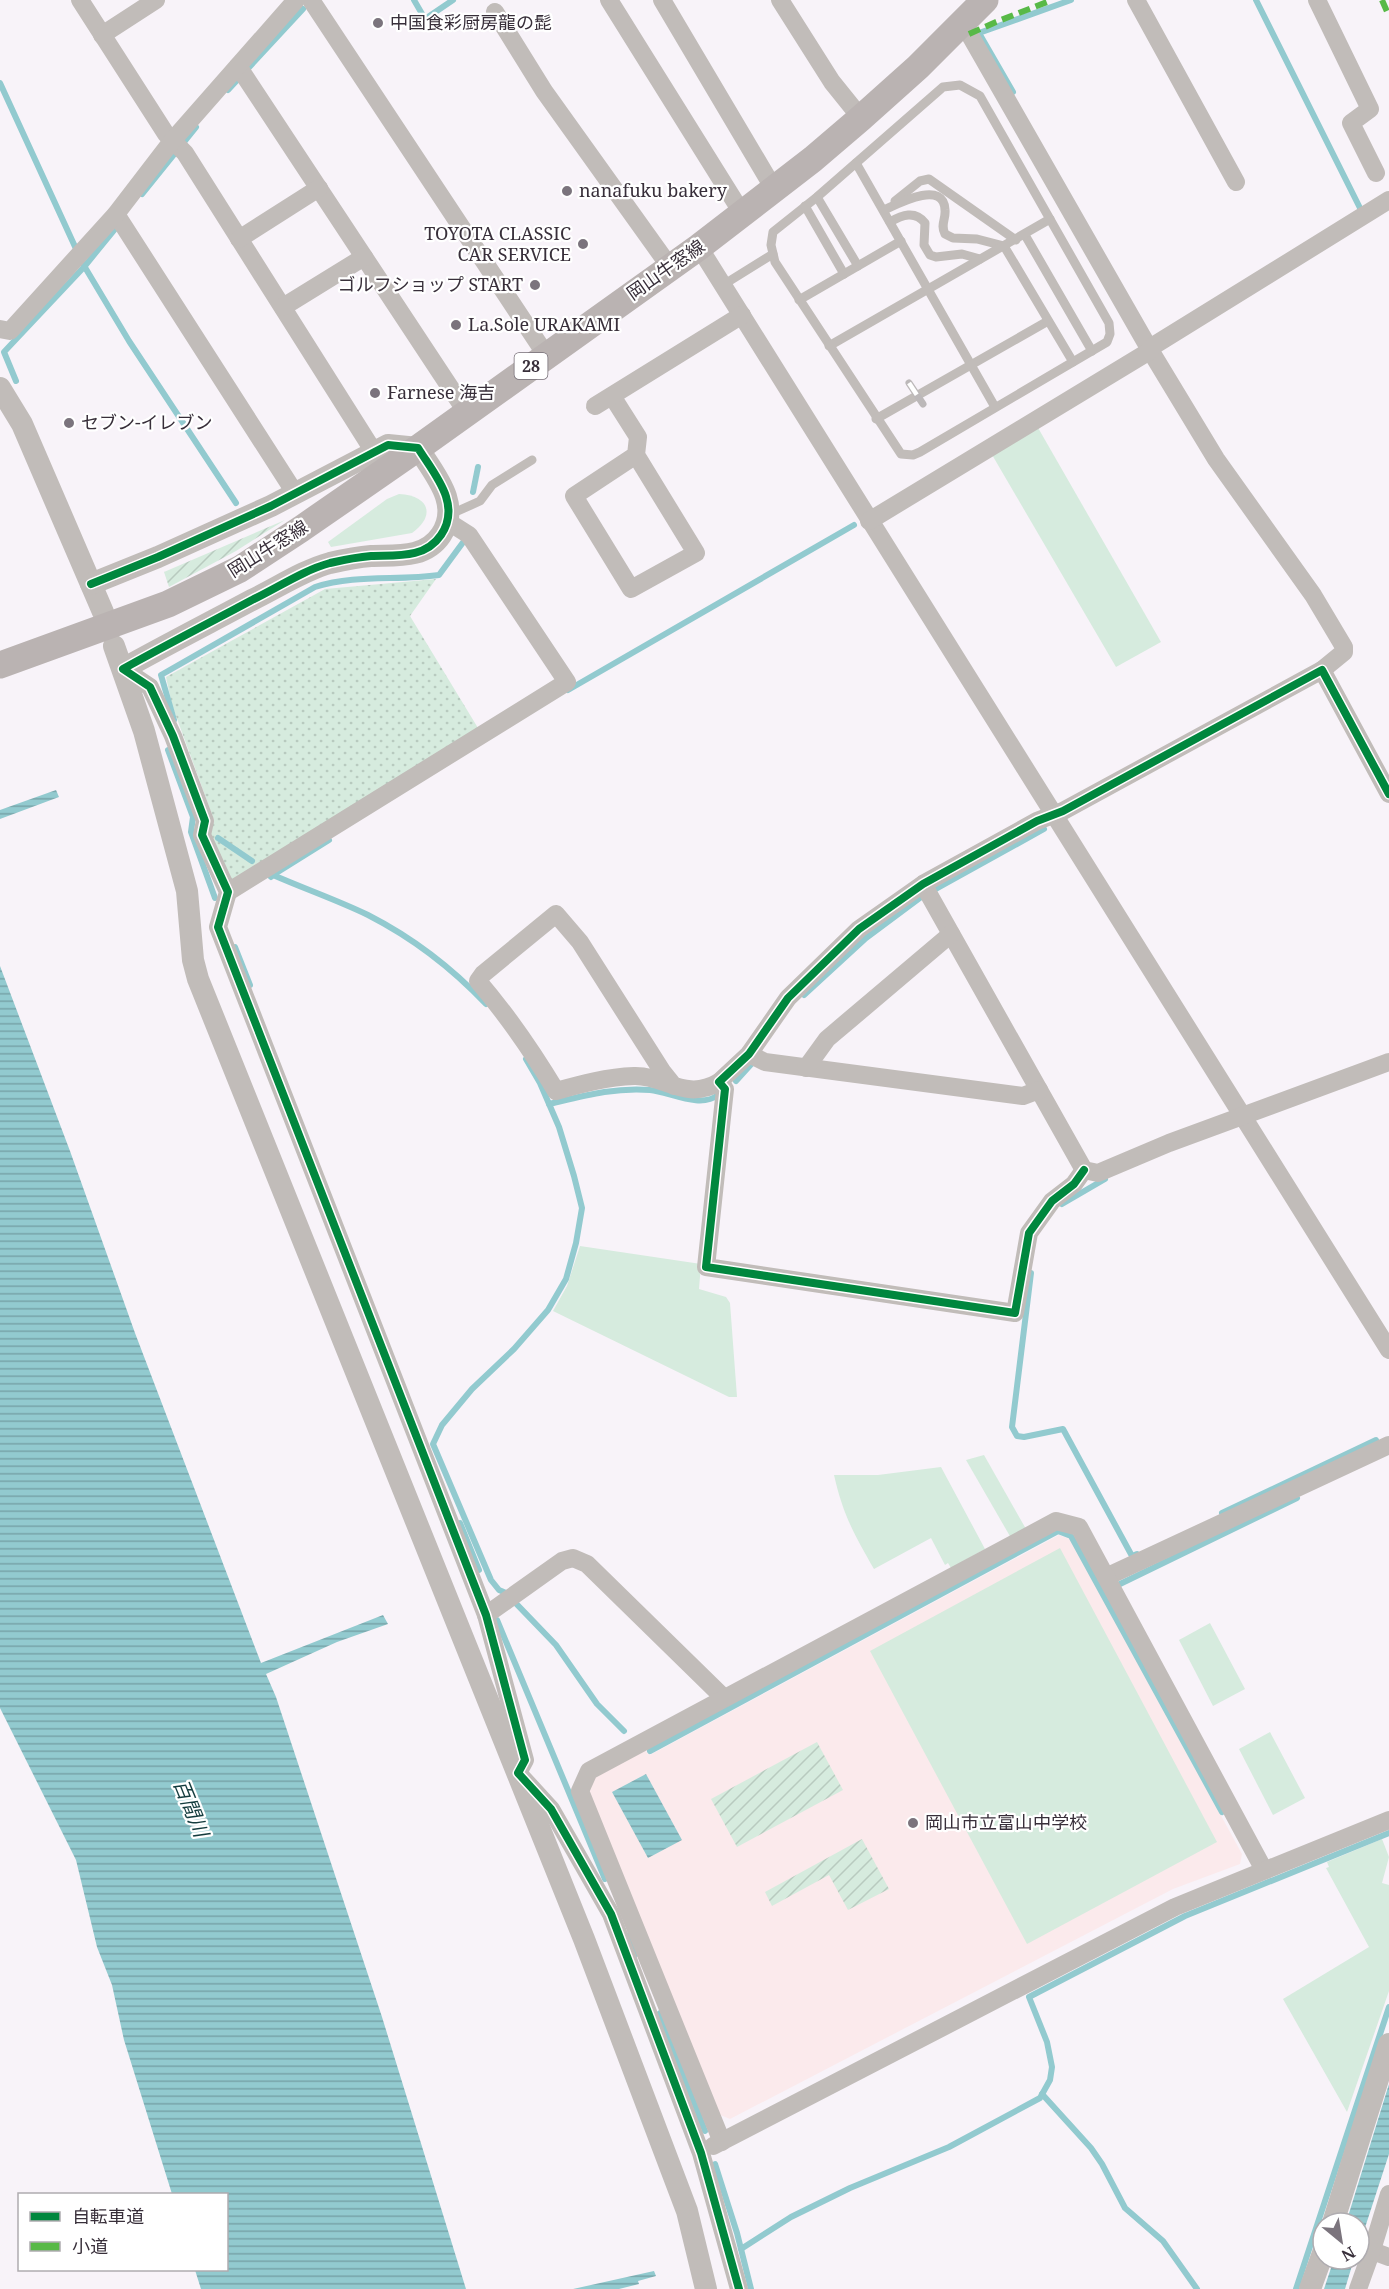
<svg xmlns="http://www.w3.org/2000/svg" width="1389" height="2289" font-family="'Noto Serif','Noto Sans JP',serif">
<defs>
<pattern id="park-dots" width="8" height="8" patternUnits="userSpaceOnUse" patternTransform="scale(1.5)"><rect width="8" height="8" fill="#d6ebde"/><path d="M2 2h.1M6 6h.1" fill="none" stroke="#b8cabf" stroke-width="1.8" stroke-linecap="round"/></pattern>
<pattern id="garden-furrows" width="10" height="10" patternUnits="userSpaceOnUse" patternTransform="scale(1.5)"><rect width="10" height="10" fill="#d6ebde"/><path d="M-1 1l2-2M0 10L10 0M9 11l2-2" fill="none" stroke="#b8cabf"/></pattern>
<pattern id="water-rules" width="6" height="5" patternUnits="userSpaceOnUse" patternTransform="scale(1.5)"><rect width="6" height="5" fill="#92cacf"/><path d="M0 2.5h6" fill="none" stroke="#78a4a9"/></pattern>
</defs>
<rect width="100%" height="100%" fill="#f8f3f9"/>
<polygon fill="#fbeaec" points="1059,1535 1070,1539 1242,1854 1240,1864 1173,1889 730,2119 718,2114 589,1792 593,1778 645,1750 650,1755"/>
<g fill="#d6ebde">
<polygon points="1037,426 1161,642 1116,667 991,453"/>
<path d="M399 494C428 495 437 515 412 533L331 547 328 542 387 499Z"/>
<polygon points="580,1246 701,1264 699,1289 726,1297 730,1303 737,1397 729,1397 553,1311 567,1286"/>
<polygon points="984,1455 1026,1529 1011,1538 966,1460"/>
<path d="M941 1467 985 1549 951 1568 948 1563 945 1565 931 1538 874 1569C854 1534 843 1515 834 1475H878Z"/>
<polygon points="1060,1548 1217,1842 1027,1944 870,1651"/>
<polygon points="1210,1623 1245,1689 1213,1706 1179,1640"/>
<polygon points="1270,1732 1305,1798 1273,1815 1239,1749"/>
<polygon points="1382,1839 1389,1857 1382,1883 1389,1885 1389,1991 1347,2112 1283,1999 1369,1947 1326,1868 1329,1867 1327,1862"/>
</g>
<polygon fill="url(#park-dots)" points="436,579 410,616 478,728 240,877 228,880 209,836 214,820 172,705 166,677 325,589"/>
<g fill="url(#garden-furrows)">
<polygon points="285,520 236,551 169,587 164,572"/>
<polygon points="817,1742 843,1790 737,1847 711,1799"/>
<polygon points="862,1839 889,1889 848,1910 829,1875 772,1906 765,1892"/>
</g>
<g fill="url(#water-rules)">
<polygon points="56,790 59,797 0,819 0,810"/>
<polygon points="0,966 70,1151 135,1333 261,1663 383,1615 388,1624 337,1642 266,1674 276,1697 382,2017 466,2289 201,2289 195,2270 226,2270 226,2194 172,2194 124,2040 112,1985 97,1947 76,1860 0,1708"/>
<polygon points="646,1774 682,1840 648,1858 612,1792"/>
<polygon points="1389,2084 1389,2154 1359,2246 1359,2223 1346,2223"/>
<polygon points="1334,2259 1354,2259 1345,2289 1324,2289"/>
<polygon points="654,2271 656,2276 638,2281 639,2284 619,2289 573,2289"/>
</g>
<g fill="none" stroke-linecap="round" stroke-linejoin="round">
<g stroke="#92cacf" stroke-width="6">
<polyline points="414,0 425,19 453,0"/>
<polyline points="1256,0 1361,210"/>
<polyline points="0,83 77,251"/>
<polyline points="228,90 303,9"/>
<polyline points="1013,92 979,33 1071,0"/>
<polyline points="142,194 196,127"/>
<polyline points="83,264 129,341 236,503"/>
<polyline points="16,381 4,352 84,267 119,224"/>
<polyline points="473,492 478,467"/>
<polyline points="568,690 854,525"/>
<path d="M174 720 161 675 315 587C356 574 397 581 439 575L464 541"/>
<polyline points="168,750 193,817 191,832 215,898"/>
<polyline points="218,838 252,861"/>
<polyline points="272,874 273,875 329,840"/>
<path d="M271 877 273 875C305 889 337 900 368 915 413 938 452 968 486 1004"/>
<polyline points="934,890 1044,829"/>
<polyline points="235,947 250,985"/>
<polyline points="804,995 866,938 921,897"/>
<polyline points="526,1059 540,1083 559,1127 574,1176 582,1208 576,1243 566,1279 548,1310 514,1349 472,1389 442,1425 433,1444 491,1580 499,1590 506,1593 556,1645 597,1704 624,1731"/>
<polyline points="736,1081 755,1060"/>
<path d="M549 1104C583 1096 615 1087 650 1090 670 1092 700 1109 718 1095"/>
<polyline points="1062,1204 1105,1179"/>
<polyline points="1031,1273 1012,1427 1017,1436 1024,1437 1063,1429 1132,1556 1137,1554"/>
<polyline points="1222,1513 1376,1440"/>
<polyline points="460,1523 479,1570"/>
<polyline points="1120,1584 1297,1498"/>
<polyline points="497,1620 605,1879"/>
<polyline points="650,1751 1058,1531 1071,1536 1222,1812"/>
<polyline points="629,1935 636,1954"/>
<polyline points="660,2013 705,2131"/>
<polyline points="1042,2094 1091,2148 1102,2164 1125,2208 1163,2241 1197,2289"/>
<polyline points="715,2164 737,2233 751,2289"/>
<polyline points="741,2249 791,2217 850,2188 949,2147 1040,2098 1050,2080 1052,2067 1047,2042 1029,1997 1185,1916 1389,1833"/>
<polyline points="1296,2289 1389,2007"/>
</g>
<g stroke="#c1bcb9" stroke-width="9">
<polygon points="960,85 980,96 1109,323 1110,334 1107,342 920,452 913,455 901,454 775,262 771,245 773,232 817,197 943,87"/>
<polyline points="856,163 995,407"/>
<polyline points="817,197 858,266"/>
<polyline points="895,201 920,181 929,179 1016,240"/>
<polyline points="805,206 844,274"/>
<path d="M884 210C897 204 944 179 945 210 946 219 940 225 945 234L953 238 977 239 1004 246 1073 362"/>
<path d="M890 222C902 215 915 210 925 223L924 245 930 255 936 257 962 254 980 259"/>
<polyline points="1025,235 1092,351"/>
<polyline points="723,285 773,254"/>
<polyline points="799,300 901,241"/>
<polyline points="829,346 1050,219"/>
<polyline points="876,419 1048,321"/>
<polyline points="451,514 480,501 492,485 532,460"/>
</g>
<g stroke="#c1bcb9" stroke-width="18">
<polyline points="80,0 166,134 185,153 374,452"/>
<polyline points="311,0 546,355"/>
<polyline points="609,0 742,213"/>
<polyline points="662,0 774,189"/>
<polyline points="780,0 832,82 861,118"/>
<polyline points="1136,0 1236,182"/>
<polyline points="1317,0 1370,109 1351,123 1376,173"/>
<polyline points="495,12 544,91 670,267"/>
<polyline points="963,23 1150,350 1216,459 1313,595 1344,647 1344,652 1322,670"/>
<polyline points="102,35 156,0"/>
<polyline points="238,66 467,413"/>
<polyline points="116,214 295,493"/>
<polyline points="239,239 319,188"/>
<polyline points="699,247 1389,1350"/>
<polyline points="283,307 364,257"/>
<polyline points="0,329 10,331 116,214 172,141 296,0"/>
<polyline points="612,396 638,437 636,455 574,496 631,589 696,553 636,455"/>
<polyline points="595,406 742,315"/>
<polyline points="869,521 1148,352 1153,346 1389,200"/>
<polyline points="123,669 150,687 173,736 205,821 202,835 228,892 218,927 486,1615 525,1760 518,1773 551,1809 611,1914 701,2153 739,2289"/>
<polyline points="923,884 1084,1170 1098,1173 1169,1143 1389,1062"/>
<polyline points="228,892 567,682 469,535 447,521"/>
<polyline points="749,1054 765,1062 1023,1096 1039,1090"/>
<polyline points="806,1068 827,1039 951,934"/>
<path d="M674 1086 662 1071 580 942 556 914 483 974 478 981C508 1016 532 1051 556 1091 581 1084 607 1077 634 1076 665 1075 685 1102 719 1082"/>
<polyline points="1084,1170 1074,1184 1052,1201 1029,1233 1015,1313 706,1267 725,1089 719,1082 749,1054 788,998 859,929 923,884 1037,821 1063,811 1322,670 1389,794"/>
<polyline points="1106,1577 1389,1445"/>
<polyline points="486,1615 562,1561 573,1558 587,1564 724,1698"/>
<polyline points="722,2142 580,1791 589,1771 1056,1521 1079,1527 1264,1870"/>
<polyline points="713,2146 1175,1907 1389,1820"/>
<polyline points="1359,2246 1389,2257"/>
<polyline points="1358,2289 1372,2250 1389,2194"/>
</g>
<g stroke="#c1bcb9" stroke-width="22">
<polyline points="0,388 22,424 103,612"/>
<path d="M91 584 158 557 271 506 388 445 418 448C434 474 462 504 441 535 425 559 396 555 371 556 358 557 343 560 330 563 304 570 277 588 252 600 209 623 166 645 123 669"/>
<polyline points="114,646 144,731 187,891 193,960 198,979 584,1939 687,2211 706,2289"/>
<polyline points="1333,2223 1389,2044"/>
<polyline points="1310,2289 1323,2253"/>
</g>
<polyline stroke="#bab3b2" stroke-width="27" points="0,665 168,604 240,569 301,529 418,448 699,247 813,159 861,118 918,67 985,0"/>
<defs>
<polyline id="rail" points="909,383 923,404"/>
</defs>
<use href="#rail" stroke="#bcb8b9" stroke-width="7"/>
<use href="#rail" stroke="#fff" stroke-width="4.5" stroke-dasharray="14" stroke-linecap="butt"/>
<g stroke="#58b947" stroke-width="6" stroke-dasharray="12 6" stroke-linecap="butt">
<polyline points="1382,0 1389,16"/>
<polyline points="969,34 996,22 1052,0"/>
</g>
<defs>
<g id="cycleway">
<path d="M91 584 158 557 271 506 388 445 418 448C434 474 462 504 441 535 425 559 396 555 371 556 358 557 343 560 330 563 304 570 277 588 252 600 209 623 166 645 123 669L150 687 173 736 205 821 202 835 228 892 218 927 486 1615 525 1760 518 1773 551 1809 611 1914 701 2153 739 2289"/>
<polyline points="1084,1170 1074,1184 1052,1201 1029,1233 1015,1313 706,1267 725,1089 719,1082 749,1054 788,998 859,929 923,884 1037,821 1063,811 1322,670 1389,794"/>
</g>
</defs>
<use href="#cycleway" stroke="#fff" stroke-width="11"/>
<use href="#cycleway" stroke="#00873e" stroke-width="8"/>
</g>
<g fill="#7b747d" stroke="#fff" stroke-width="2">
<circle cx="378" cy="23" r="6"/>
<circle cx="567" cy="191" r="6"/>
<circle cx="583" cy="244" r="6"/>
<circle cx="535" cy="285" r="6"/>
<circle cx="456" cy="325" r="6"/>
<circle cx="375" cy="393" r="6"/>
<circle cx="69" cy="423" r="6"/>
<circle cx="913" cy="1823" r="6"/>
</g>
<g text-anchor="middle" stroke-width="4.5" stroke-linejoin="round" paint-order="stroke">
<rect fill="#fff" stroke="#746d75" stroke-width="1.5" x="514.5" y="353" width="33" height="26" rx="4.5"/>
<g font-size="16" font-weight="bold" fill="#382f3a">
<text x="531" y="372">28</text>
</g>
<g font-size="18" fill="#382f3a" stroke="#fff" text-anchor="start">
<text x="390" y="29">中国食彩厨房龍の髭</text>
<text x="579" y="197">nanafuku bakery</text>
<text x="571" y="240" text-anchor="end">TOYOTA CLASSIC<tspan x="571" dy="21">CAR SERVICE</tspan></text>
<text x="523" y="291" text-anchor="end">ゴルフショップ START</text>
<text x="468" y="331">La.Sole URAKAMI</text>
<text x="387" y="399">Farnese 海吉</text>
<text x="81" y="429">セブン-イレブン</text>
<text x="925" y="1829">岡山市立富山中学校</text>
</g>
<g font-size="18" fill="#382f3a" stroke="#fff">
<text transform="translate(666 270) rotate(-35)" y="6">岡山牛窓線</text>
<text transform="translate(268 549) rotate(-32)" y="6">岡山牛窓線</text>
</g>
<g font-size="20" font-style="italic" fill="#143c3e" stroke="#fff">
<text transform="translate(191 1808) rotate(68)" y="7">百間川</text>
</g>
</g>
<rect x="18" y="2193" width="210" height="78" fill="#ffffff" stroke="#afacb0" stroke-width="1.5"/>
<rect x="30" y="2212" width="30" height="9" fill="#00873e" stroke="#afacb0" stroke-width="1.5"/>
<text x="72" y="2223" font-size="18" fill="#382f3a">自転車道</text>
<rect x="30" y="2242" width="30" height="9" fill="#58b947" stroke="#afacb0" stroke-width="1.5"/>
<text x="72" y="2253" font-size="18" fill="#382f3a">小道</text>
<g transform="translate(1341 2241) rotate(150)"><circle r="28" fill="#ffffff" stroke="#afacb0" stroke-width="1.5"/>
<path d="M0-4.5L10 22L0 15L-10 22Z" fill="#7b747d"/>
<text y="-9" font-size="16" font-weight="bold" text-anchor="middle" fill="#382f3a">N</text>
</g>
</svg>
